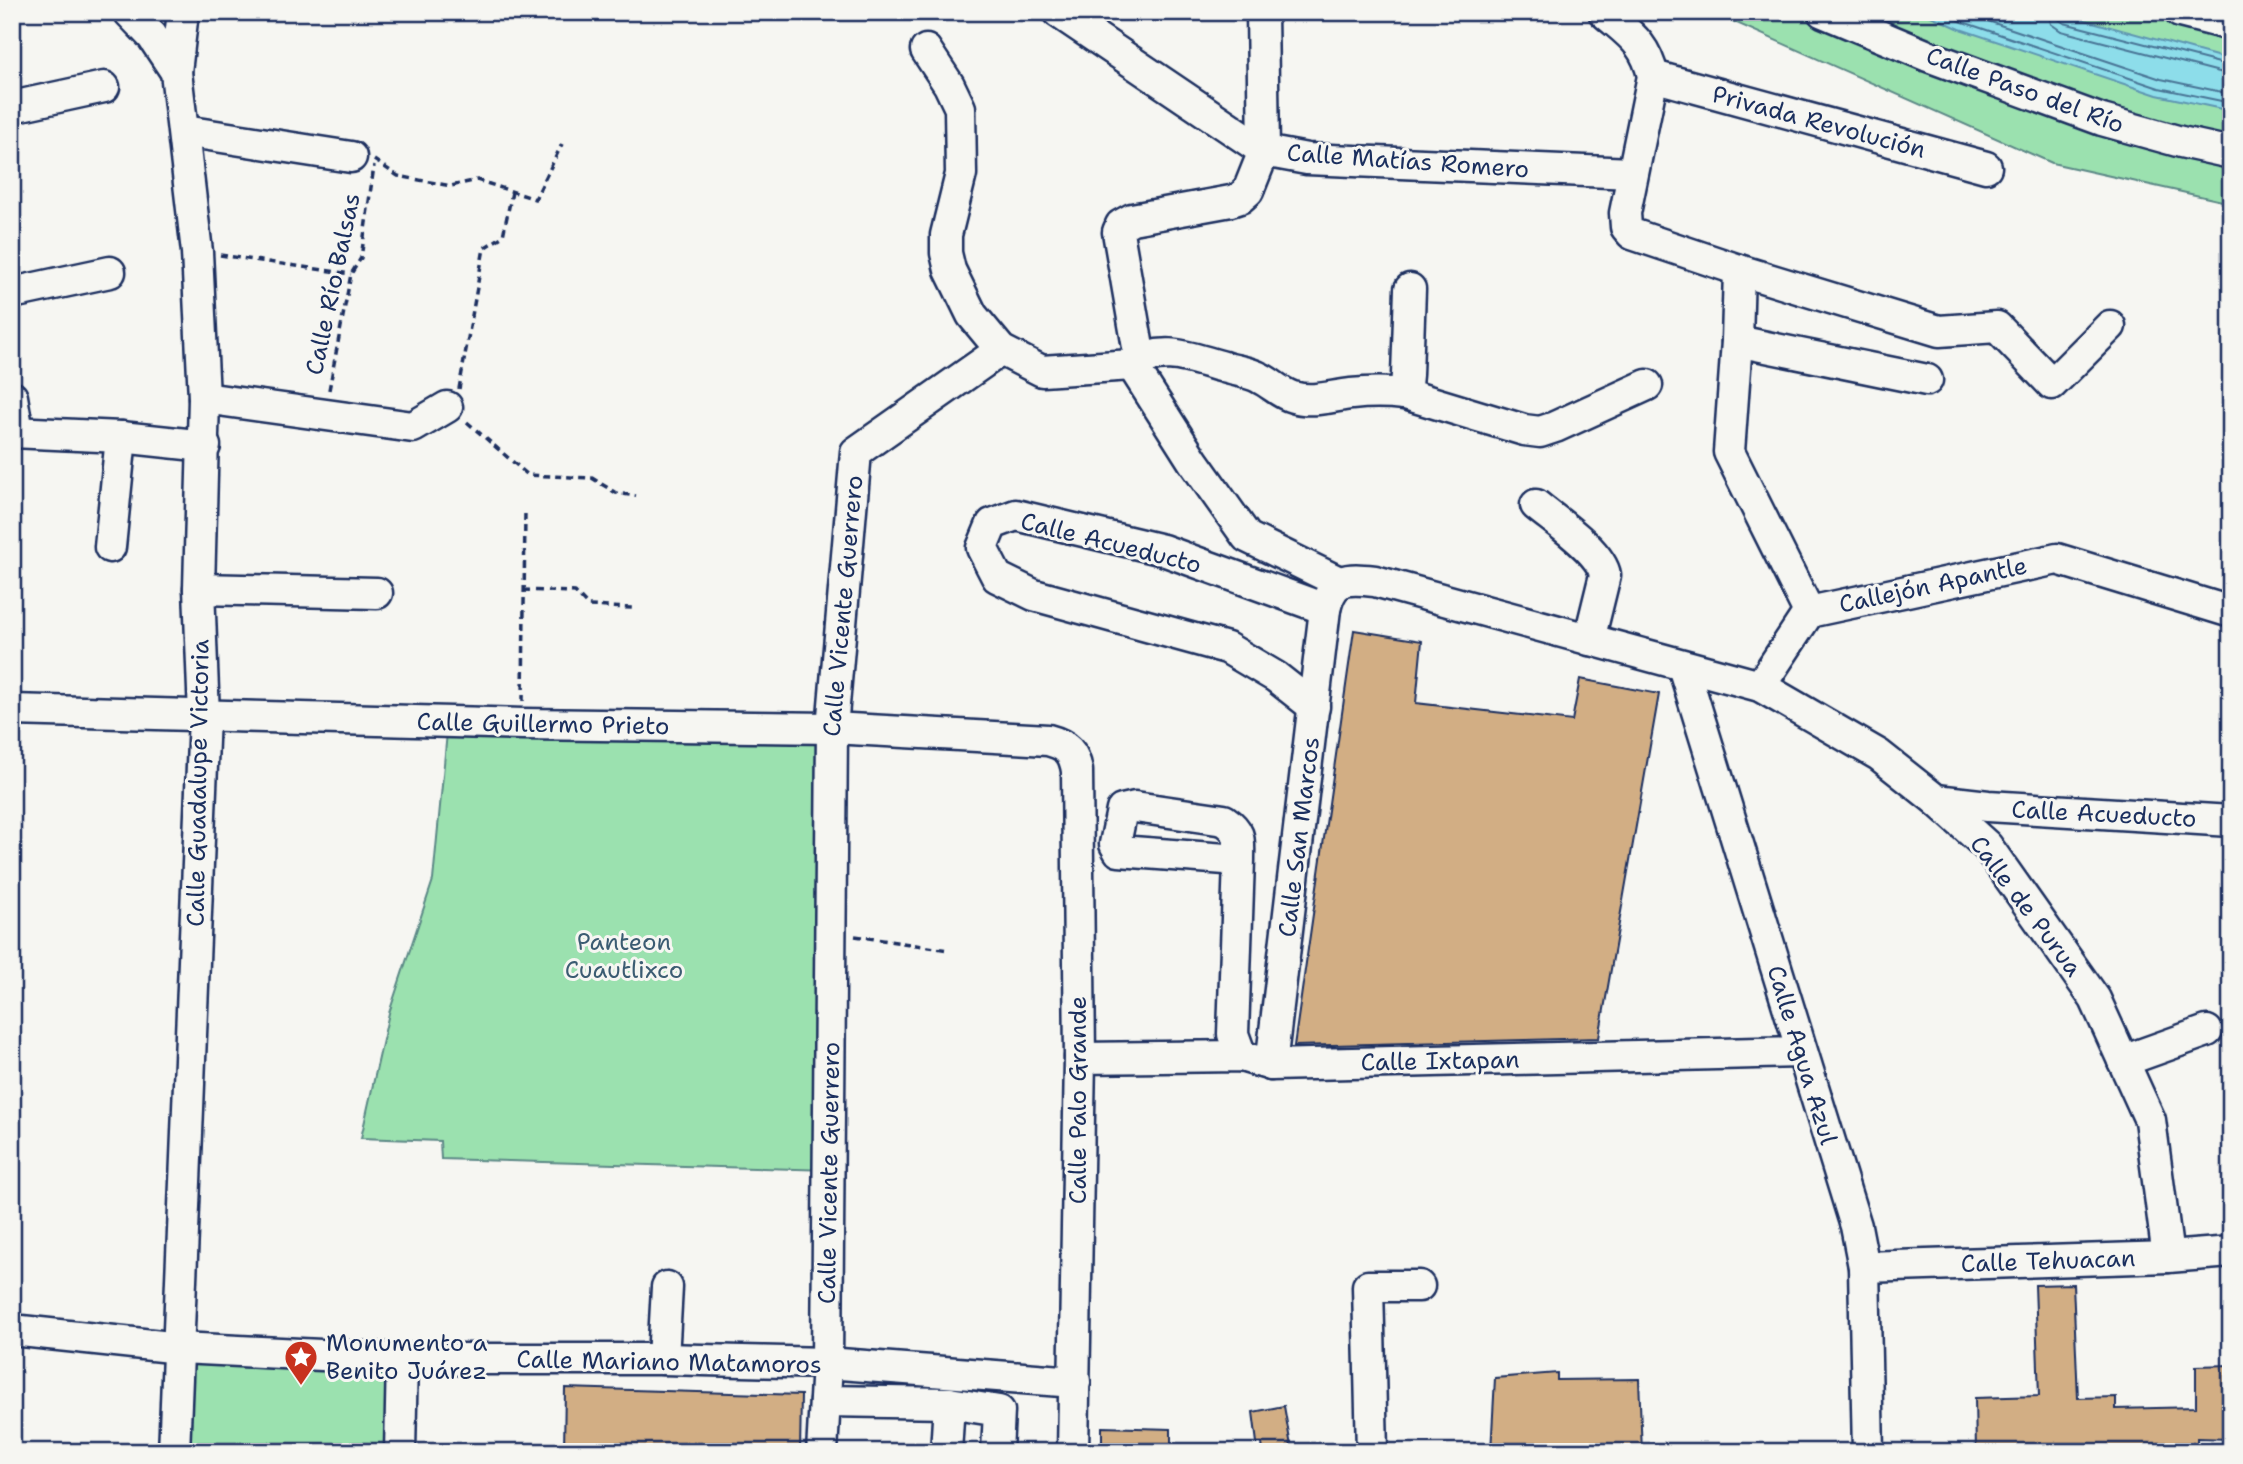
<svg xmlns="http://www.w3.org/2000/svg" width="2243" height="1464" font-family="'Shantell Sans',sans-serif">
<rect width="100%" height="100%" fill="#f6f6f2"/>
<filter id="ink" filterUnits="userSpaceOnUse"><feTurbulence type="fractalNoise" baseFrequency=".0143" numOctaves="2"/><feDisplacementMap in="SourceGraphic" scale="14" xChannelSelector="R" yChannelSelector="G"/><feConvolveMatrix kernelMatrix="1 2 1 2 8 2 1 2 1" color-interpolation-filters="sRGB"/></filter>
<g filter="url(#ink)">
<g fill="#9be1af" stroke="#5b8886" stroke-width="2">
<polygon points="1712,12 2231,12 2231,203 2052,163"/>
<polygon points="448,722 832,728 829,1170 441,1159 440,1141 361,1138 389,1013 433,880"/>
<polygon points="180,1348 402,1359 400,1452 174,1452"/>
</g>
<polygon fill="#8dddea" stroke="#5f97b2" stroke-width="2" points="1922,12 2056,12 2231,60 2231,111 2157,95 1960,29"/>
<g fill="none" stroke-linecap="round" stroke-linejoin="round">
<g stroke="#497596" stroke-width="2">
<polyline points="1940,12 1963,22 2159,88 2231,103"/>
<polyline points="1961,12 2161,79 2231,94"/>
<polyline points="2048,12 2051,24 2061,31 2231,75"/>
<polyline points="2056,12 2058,19 2064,23 2231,66"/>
</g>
</g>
<g fill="#d2ae84" stroke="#1b2f5e" stroke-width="2">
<polygon points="1354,630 1422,641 1416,703 1572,721 1580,679 1659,694 1599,1038 1294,1046"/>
<polygon points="2073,1284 2078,1398 2116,1397 2116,1409 2196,1407 2196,1366 2231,1365 2231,1439 2197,1438 2197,1452 1976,1452 1975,1398 2039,1396 2035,1285"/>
<polygon points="1557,1373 1557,1380 1639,1379 1642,1452 1491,1452 1495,1378"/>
<polygon points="565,1388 801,1395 800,1452 564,1450"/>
<polygon points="1284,1406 1292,1452 1263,1452 1262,1443 1257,1443 1253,1412"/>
<polygon points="1102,1427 1171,1429 1171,1452 1102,1452"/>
</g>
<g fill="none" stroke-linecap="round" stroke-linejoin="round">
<defs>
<g id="minor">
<polyline points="129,12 152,36 176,72 197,252 204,398 199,589 204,716 174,1452"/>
<polyline points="1058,12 1264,151 1307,159 1632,173"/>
<path d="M1604 12C1629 34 1645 42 1653 76L1625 213 1626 227 1632 234 1739 270 1939 331 1997 327 2052 384 2110 326"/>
<polyline points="1823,12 1928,56 2102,120 2181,142 2231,153"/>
<polyline points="2180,12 2231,25"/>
<path d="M926 50 949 85 960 108 961 174 946 235V253L950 270 972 315 1001 350 1042 371 1132 365C1164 344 1192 359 1224 367 1236 371 1250 372 1260 378 1271 383 1281 394 1293 397 1312 403 1332 396 1351 394 1369 392 1387 392 1405 394L1524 430 1540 432 1555 427 1647 385"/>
<polyline points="176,72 183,12"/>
<polyline points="1653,76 1986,167"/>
<polyline points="12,107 104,87"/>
<polyline points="184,131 351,157"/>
<polyline points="1739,270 1737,341 1729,452 1809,612"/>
<polyline points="12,293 110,272"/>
<polyline points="1737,341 1927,380"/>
<polyline points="1140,359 1118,232 1121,225 1132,219 1231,201 1240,198 1248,191 1264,151 1262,12"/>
<polyline points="1132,365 1193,461 1247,537 1339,582"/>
<polyline points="1405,394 1407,375 1410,289"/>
<polyline points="12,397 18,432"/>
<polyline points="204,398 413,427 447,407"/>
<polyline points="12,432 121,437 205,446"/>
<path d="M1536 505C1555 521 1601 551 1605 575L1589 640"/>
<polyline points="110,547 121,437"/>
<polyline points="199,589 377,593"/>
<polyline points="1809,612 2057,559 2231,612"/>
<polyline points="1683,666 1856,1226 1864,1267 1868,1452"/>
<polyline points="1760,686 1809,612"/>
<polyline points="1314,707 1276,677 1227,648 1034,595 997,577 982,548 992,524 1016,515 1163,550 1325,609"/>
<path d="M12 710 523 724 832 728 1048 740C1067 745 1074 752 1077 771L1080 1058 1073 1452"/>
<polyline points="1936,800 1988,806 2231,821"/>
<path d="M1239 860 1119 851 1115 844 1122 810 1135 807 1224 820C1242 832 1239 840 1239 860L1233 1034 1241 1056"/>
<polyline points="1080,1058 1241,1056 1271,1065 1801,1052"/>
<polyline points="2123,1061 2207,1031"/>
<path d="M1271 1065 1325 609C1333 577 1346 578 1375 581L1760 686 1879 755 1936 800 1987 846 2095 999 2150 1120 2168 1257"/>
<polyline points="1864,1267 2168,1257 2231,1252"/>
<polyline points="12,1330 180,1348 402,1359 663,1359 827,1363 1075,1382"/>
<polyline points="663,1359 667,1287"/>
<polyline points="825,1401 949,1403 999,1411 997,1452"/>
<polyline points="400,1452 402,1359"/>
<polyline points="822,1452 827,1363 832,728 856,452 1001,350"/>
<polyline points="946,1452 949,1403"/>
<polyline points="1372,1452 1368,1286 1419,1286"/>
</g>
</defs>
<use href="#minor" stroke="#1b2f5e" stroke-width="35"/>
<g stroke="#1b2f5e" stroke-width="3.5" stroke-dasharray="7 5" stroke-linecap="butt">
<polyline points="374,160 398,176 451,186 477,180 535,199 562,144"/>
<polyline points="220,255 351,274"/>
<polyline points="459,389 484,248 503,236 512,192"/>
<polyline points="329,390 351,274 361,258 374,166"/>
<polyline points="467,422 528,475 592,478 616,493 636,496"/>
<polyline points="523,590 575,592 588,606 632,608"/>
<polyline points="523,701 525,511"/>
<polyline points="855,936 949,950"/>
</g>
<use href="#minor" stroke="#f6f6f2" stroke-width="30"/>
</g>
</g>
<defs>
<symbol id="sight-pin" viewBox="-11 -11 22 30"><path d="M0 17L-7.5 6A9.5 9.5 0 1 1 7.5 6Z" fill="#c8321e" stroke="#f6f6f2"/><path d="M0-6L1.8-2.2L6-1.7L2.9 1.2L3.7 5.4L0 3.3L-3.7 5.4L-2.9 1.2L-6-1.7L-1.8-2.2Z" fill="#fff"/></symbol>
</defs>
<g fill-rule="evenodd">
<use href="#sight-pin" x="282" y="1338" width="38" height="52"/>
</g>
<g text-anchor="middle" stroke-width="6" stroke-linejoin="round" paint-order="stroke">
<g font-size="24" fill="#1b2f5e" stroke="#f6f6f2">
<text transform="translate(2025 90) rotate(20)" y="8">Calle Paso del Río</text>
<text transform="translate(1819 122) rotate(15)" y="8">Privada Revolución</text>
<text transform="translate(1408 161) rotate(4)" y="8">Calle Matías Romero</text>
<text transform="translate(333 284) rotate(-78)" y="8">Calle Río Balsas</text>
<text transform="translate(1111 543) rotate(14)" y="8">Calle Acueducto</text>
<text transform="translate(1933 585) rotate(-12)" y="8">Callejón Apantle</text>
<text transform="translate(843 606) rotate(-85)" y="8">Calle Vicente Guerrero</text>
<text transform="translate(543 724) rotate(1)" y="8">Calle Guillermo Prieto</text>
<text transform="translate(198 783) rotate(-89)" y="8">Calle Guadalupe Victoria</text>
<text transform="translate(2104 814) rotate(3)" y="8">Calle Acueducto</text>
<text transform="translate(1299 837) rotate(-83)" y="8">Calle San Marcos</text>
<text transform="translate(2026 906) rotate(53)" y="8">Calle de Purua</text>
<text transform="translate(1802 1055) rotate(73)" y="8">Calle Agua Azul</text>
<text transform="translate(1440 1061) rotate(-1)" y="8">Calle Ixtapan</text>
<text transform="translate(1078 1100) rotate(-90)" y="8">Calle Palo Grande</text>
<text transform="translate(829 1173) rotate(-89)" y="8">Calle Vicente Guerrero</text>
<text transform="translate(2048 1261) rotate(-2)" y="8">Calle Tehuacan</text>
<text transform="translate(669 1362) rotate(1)" y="8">Calle Mariano Matamoros</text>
</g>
<g font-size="24" fill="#3b5c72" stroke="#f6f6f2">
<text x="624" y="950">Panteon<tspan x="624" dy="28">Cuautlixco</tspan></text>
</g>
<g font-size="24" fill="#1b2f5e" stroke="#f6f6f2" text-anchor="start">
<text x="326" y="1351">Monumento a<tspan x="326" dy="28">Benito Juárez</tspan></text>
</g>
</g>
<rect width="2243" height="1464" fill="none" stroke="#f6f6f2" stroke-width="42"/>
<rect x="21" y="21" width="2201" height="1422" fill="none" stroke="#1b2f5e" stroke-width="2.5" filter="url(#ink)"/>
</svg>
